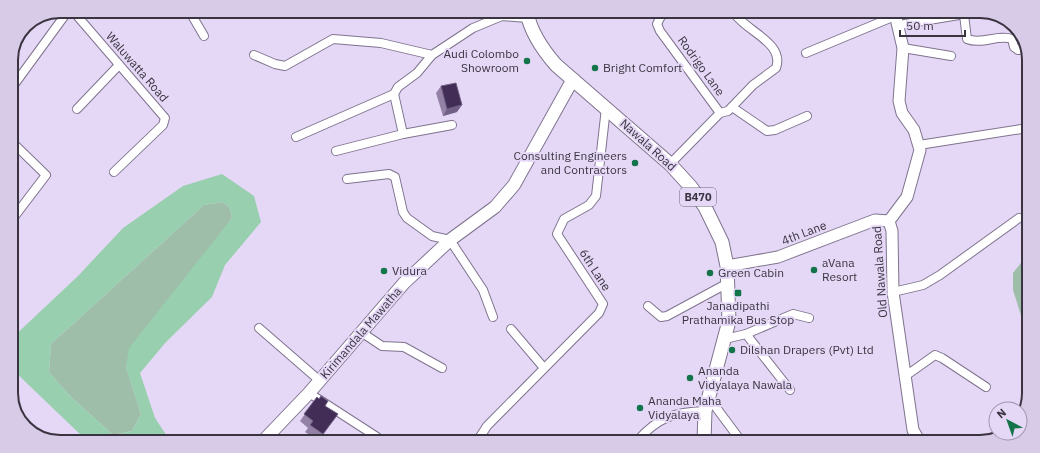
<svg xmlns="http://www.w3.org/2000/svg" width="1040" height="453" font-family="'IBM Plex Sans',sans-serif">
<rect width="100%" height="100%" fill="#e5d8f6"/>
<g fill="#9ebeaa">
<polygon points="223,202 230,208 232,218 126,367 141,414 132,431 113,435 69,395 49,372 51,344 204,205"/>
<polygon points="1027,255 1026,331 1013,290 1013,273"/>
</g>
<path fill="#98cfaf" fill-rule="evenodd" d="M222 174 254 196 261 222 225 265 212 297 166 342 140 373 155 418 169 439 84 438 11 368V339L78 276 123 228 183 186ZM223 202 230 208 232 218 129 348 126 367 141 414 132 431 113 435 69 395 49 372 51 344 204 205Z"/>
<g fill="none" stroke-linecap="round" stroke-linejoin="round">
<defs>
<g id="minor">
<polyline points="73,11 165,118 163,125 114,172"/>
<polyline points="190,12 204,36"/>
<polyline points="664,13 660,18 657,24 660,31 720,113"/>
<path d="M964 15 967 39C982 45 998 34 1012 39L1014 47 1018 50 1027 49"/>
<polyline points="899,25 959,15"/>
<polyline points="903,48 951,56"/>
<polyline points="806,53 895,16"/>
<polyline points="254,55 275,64 285,66 333,39 381,43 432,55 473,28 502,16 528,18"/>
<polyline points="11,89 68,11"/>
<polyline points="394,94 403,134"/>
<polyline points="732,107 767,131 775,130 807,116"/>
<polyline points="77,109 119,65"/>
<polyline points="296,137 394,94 398,87 417,73 432,55"/>
<polyline points="11,141 46,175 11,221"/>
<polyline points="919,145 1028,128"/>
<polyline points="336,151 403,134 452,125"/>
<path d="M670 164 720 113 728 111 753 85 776 68C785 43 746 31 735 14"/>
<polyline points="347,179 389,174 395,177 403,212 407,218 432,236 450,240 483,290 493,317"/>
<polyline points="893,292 923,285 940,275 1019,218"/>
<polyline points="648,306 661,317 667,316 728,283"/>
<polyline points="259,328 320,381"/>
<polyline points="511,329 544,368"/>
<polyline points="361,332 382,346 404,347 442,368"/>
<polyline points="746,334 793,314 809,318"/>
<polyline points="725,339 746,334 790,390"/>
<polyline points="904,377 935,355 942,358 986,387"/>
<polyline points="309,393 377,437"/>
<polyline points="709,398 741,441"/>
<polyline points="478,440 487,426 599,313 603,304 557,234 564,219 589,205 596,196 606,108"/>
<path d="M637 441C658 417 675 412 705 411"/>
</g>
<g id="tertiary">
<polyline points="895,14 903,48 899,101 902,113 914,130 920,150 907,197 889,221 892,231 893,292 913,430 920,442"/>
<polyline points="727,266 778,257 875,220 889,221"/>
</g>
<polyline id="secondary" points="265,439 309,393 404,283 450,240 495,207 514,185 573,79"/>
<path id="primary" d="M527 13C531 33 542 49 556 65L670 164 691 187 705 207 722 242 727 266 729 321 705 411 704 441"/>
</defs>
<use href="#minor" stroke="#7f738e" stroke-width="10"/>
<use href="#tertiary" stroke="#7f738e" stroke-width="13"/>
<use href="#secondary" stroke="#7f738e" stroke-width="14"/>
<use href="#primary" stroke="#7f738e" stroke-width="15"/>
<use href="#minor" stroke="#fff" stroke-width="8"/>
<use href="#tertiary" stroke="#fff" stroke-width="11"/>
<use href="#secondary" stroke="#fff" stroke-width="12"/>
<use href="#primary" stroke="#fff" stroke-width="13"/>
</g>
<g fill="#9382a6">
<polygon points="441,86 457,112 443,116 436,93"/>
<polygon points="317,397 325,406 338,414 320,439 316,439 305,432 308,428 300,421"/>
</g>
<polygon fill="#726086" points="462,105 457,112 443,116 447,109"/>
<g fill="#412d56" stroke="#726086">
<polygon points="456,83 462,105 447,109 441,86"/>
<polygon points="321,396 328,401 325,406 338,414 323,434 310,425 313,421 304,414 317,397 319,399"/>
</g>
<g fill="#13744a" stroke="#e5d8f6" stroke-width="1.5">
<circle cx="527" cy="61" r="4"/>
<circle cx="595" cy="68" r="4"/>
<circle cx="635" cy="163" r="4"/>
<circle cx="814" cy="270" r="4"/>
<circle cx="384" cy="271" r="4"/>
<circle cx="710" cy="273" r="4"/>
<rect x="734" y="289" width="8" height="8" rx="2"/>
<circle cx="732" cy="350" r="4"/>
<circle cx="690" cy="378" r="4"/>
<circle cx="640" cy="408" r="4"/>
</g>
<g text-anchor="middle" stroke-width="4" stroke-linejoin="round" paint-order="stroke">
<rect fill="#e5d8f6" stroke="#6d6577" stroke-width="1" x="680" y="188" width="36" height="18" rx="3"/>
<g font-size="11" font-weight="bold" fill="#3a3440">
<text x="698" y="201">B470</text>
</g>
<g font-size="12" fill="#3a3440" stroke="#e5d8f6" text-anchor="start">
<text x="519" y="58" text-anchor="end">Audi Colombo<tspan x="519" dy="14">Showroom</tspan></text>
<text x="603" y="72">Bright Comfort</text>
<text x="627" y="160" text-anchor="end">Consulting Engineers<tspan x="627" dy="14">and Contractors</tspan></text>
<text x="822" y="267">aVana<tspan x="822" dy="14">Resort</tspan></text>
<text x="392" y="275">Vidura</text>
<text x="718" y="277">Green Cabin</text>
<text x="738" y="310" text-anchor="middle">Janadipathi<tspan x="738" dy="14">Prathamika Bus Stop</tspan></text>
<text x="740" y="354">Dilshan Drapers (Pvt) Ltd</text>
<text x="698" y="375">Ananda<tspan x="698" dy="14">Vidyalaya Nawala</tspan></text>
<text x="648" y="405">Ananda Maha<tspan x="648" dy="14">Vidyalaya</tspan></text>
</g>
<g font-size="12" fill="#3a3440" stroke="#e5d8f6">
<text transform="translate(701 66) rotate(54)" y="4">Rodrigo Lane</text>
<text transform="translate(137 67) rotate(49)" y="4">Waluwatta Road</text>
<text transform="translate(648 145) rotate(42)" y="4">Nawala Road</text>
<text transform="translate(804 233) rotate(-21)" y="4">4th Lane</text>
<text transform="translate(595 270) rotate(57)" y="4">6th Lane</text>
<text transform="translate(880 272) rotate(-94)" y="4">Old Nawala Road</text>
<text transform="translate(361 333) rotate(-49)" y="4">Kirimandala Mawatha</text>
</g>
</g>
<path d="M0 0H1040V453H0ZM60 18H980A42 42 0 0 1 1022 60V393A42 42 0 0 1 980 435H60A42 42 0 0 1 18 393V60A42 42 0 0 1 60 18Z" fill="#d7cbe7" fill-rule="evenodd"/>
<path fill="none" stroke="#3a3440" stroke-width="2" d="M60 18H980A42 42 0 0 1 1022 60V393A42 42 0 0 1 980 435H60A42 42 0 0 1 18 393V60A42 42 0 0 1 60 18Z"/>
<g transform="translate(1008 421) rotate(319)"><circle r="19" fill="#e5d8f6" stroke="#a196ad"/>
<path d="M0-3L7 15L0 10L-7 15Z" fill="#13744a"/>
<text y="-6" font-size="11" font-weight="bold" text-anchor="middle" fill="#3a3440">N</text>
</g>
<path d="M900 30v6h65v-6" fill="none" stroke="#3a3440" stroke-width="2"/>
<text x="906" y="30" font-size="12" fill="#3a3440" stroke="#e5d8f6" stroke-width="3" paint-order="stroke">50 m</text>
</svg>
